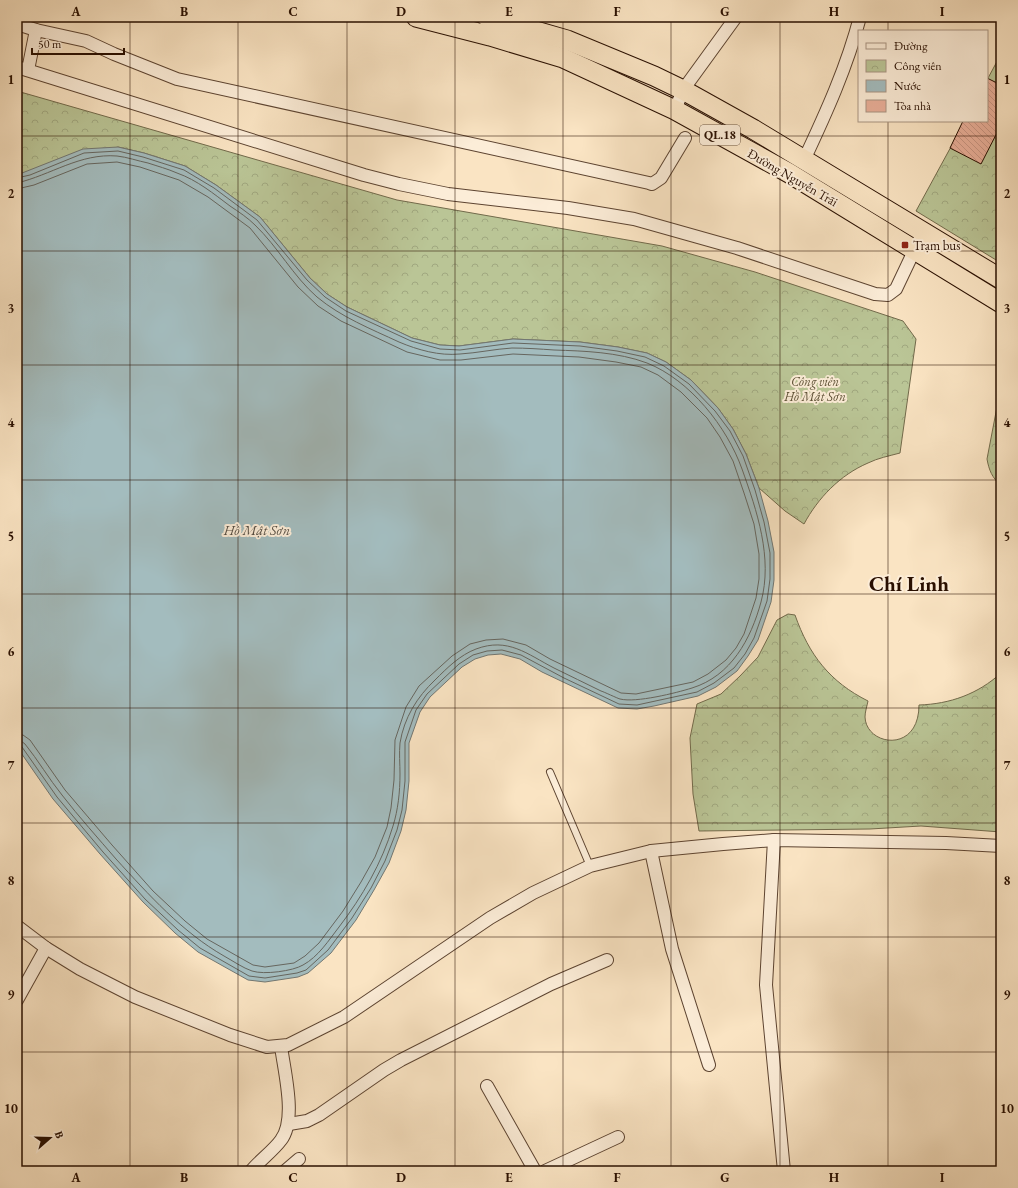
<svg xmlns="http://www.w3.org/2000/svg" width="1018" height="1188" font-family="'EB Garamond',serif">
<defs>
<pattern id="park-crowns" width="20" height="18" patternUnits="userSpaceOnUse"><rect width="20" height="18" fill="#bac596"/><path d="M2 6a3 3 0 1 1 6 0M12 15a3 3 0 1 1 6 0" fill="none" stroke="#a0a880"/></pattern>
<pattern id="building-back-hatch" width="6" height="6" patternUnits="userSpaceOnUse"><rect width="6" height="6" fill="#e9af99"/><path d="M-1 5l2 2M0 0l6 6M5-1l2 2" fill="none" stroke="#c89582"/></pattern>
</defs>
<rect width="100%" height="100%" fill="#fae4c3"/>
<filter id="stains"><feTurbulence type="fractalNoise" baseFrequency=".005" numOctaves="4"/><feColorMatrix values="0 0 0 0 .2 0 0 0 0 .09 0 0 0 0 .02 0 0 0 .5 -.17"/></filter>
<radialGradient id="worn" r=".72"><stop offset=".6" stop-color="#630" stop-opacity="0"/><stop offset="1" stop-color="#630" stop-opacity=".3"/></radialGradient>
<g fill="url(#park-crowns)" stroke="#726a4b">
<polygon points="1001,54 1001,263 916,211 965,121 987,121 987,80"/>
<path d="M17 91 397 200 662 246 755 272 903 321 916 339 900 453C889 456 878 458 868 463 840 475 818 498 804 524L785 511 759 488 746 454 733 429 718 408 691 380 666 362 647 353 618 347 580 342 513 339 459 346 440 345 412 338 347 307 327 294 310 278 260 217 216 185 185 166 144 153 118 147 17 175Z"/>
<path d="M1001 386V485C992 478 989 470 987 459Z"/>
<path d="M788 614 795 615C809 655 830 682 868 701 867 706 865 712 865 717 866 746 919 754 919 705 950 704 978 694 1001 673V832L921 826 870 829 699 831 693 794 690 738 697 704 721 694 740 676 758 657 777 620Z"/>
</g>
<polygon fill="#a3bcbe" stroke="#727772" points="118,147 144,153 185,166 216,185 260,217 310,278 327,294 347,307 412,338 440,345 459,346 513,339 580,342 618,347 647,353 666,362 691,380 718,408 733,429 746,454 759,488 768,521 774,552 774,580 771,602 758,640 748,656 737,671 716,687 698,696 654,706 637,709 618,708 542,672 520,659 501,654 488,655 475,659 462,667 430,697 420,712 409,743 409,781 406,810 401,831 389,863 374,890 356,920 331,953 308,973 298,977 265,982 248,980 198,952 175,933 143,902 100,854 53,799 17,747 17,175 83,149"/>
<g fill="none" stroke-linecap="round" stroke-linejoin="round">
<g stroke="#66665f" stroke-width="1">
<polyline points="17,178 30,175 84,153 118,151 143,157 184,170 214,188 257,220 307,280 325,297 346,311 411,341 440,349 460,350 513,343 580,346 617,351 645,357 664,366 689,384 715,411 730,431 743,456 755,490 764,522 770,553 770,579 767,601 754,638 745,654 734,668 714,683 697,692 637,705 619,704 564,678 521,655 502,650 487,651 473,655 459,664 427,694 416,710 405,742 405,781 402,810 397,830 385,861 371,888 352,918 328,950 306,970 297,973 265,978 249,976 200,948 178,930 145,899 103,852 57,797 22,747 17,745"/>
<path d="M17 183C51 175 80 153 117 156 127 157 138 161 148 163 157 166 168 169 177 173 197 180 214 194 230 206 239 212 248 218 255 225 278 247 293 276 317 297 341 317 371 329 399 342 418 350 439 356 460 354 477 353 495 349 512 348 526 348 540 349 554 350 584 351 618 352 647 363 690 380 727 427 742 469 757 511 773 558 761 602 751 639 731 676 692 688 676 693 636 703 620 699 619 699 602 691 601 691 585 683 570 676 554 668 527 654 508 637 476 649 460 655 447 668 435 680 417 697 404 718 400 743 399 753 400 764 400 774 400 792 398 810 393 826 382 863 362 897 339 927 329 940 318 957 303 965 293 971 264 975 252 971 243 968 233 961 224 956 182 932 149 895 116 859 98 838 79 817 62 795 49 779 38 760 25 744L21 741 17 740"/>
<polyline points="17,189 34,185 87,164 117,162 140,167 179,180 208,197 250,228 298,287 318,306 341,321 407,352 440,360 461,360 513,354 579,357 616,362 641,367 658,375 681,392 707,418 720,437 733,461 744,493 754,524 759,554 759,579 756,598 744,634 736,648 726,660 708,674 693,682 636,694 621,693 550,659 526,645 503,639 486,640 470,644 452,656 419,686 406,707 395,740 394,780 391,808 387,827 375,857 361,882 343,911 319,943 305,956 294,963 265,967 253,965 207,939 185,921 153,891 112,845 65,790 30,740 23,735 17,734"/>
</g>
</g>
<polygon fill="url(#building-back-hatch)" stroke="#290f00" points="987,78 1001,85 1001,125 981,164 950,148 963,121 987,121"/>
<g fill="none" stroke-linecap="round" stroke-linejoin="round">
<defs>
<polyline id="service" points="550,772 590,866"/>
<g id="minor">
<polyline points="17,24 36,30 86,41 114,54 177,79 649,183 652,184 661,178 685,138"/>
<polyline points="17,67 364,175 399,184 448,194 568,208 634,219 737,248 875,294 888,295 896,289 923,232"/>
<polyline points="28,70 36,30"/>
<polyline points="675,110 683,90 736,17"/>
<path d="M804 160C826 113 847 67 860 17"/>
<polyline points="774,840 766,985 784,1171"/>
<polyline points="651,851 672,949 709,1065"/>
<polyline points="17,926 46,948 80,969 135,997 230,1035 267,1047 288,1045 344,1017 490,918 533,893 590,866 651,851 723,844 774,840 946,843 1001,846"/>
<polyline points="17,1000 46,948"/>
<polyline points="487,1086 535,1171"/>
<polyline points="289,1124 307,1121 319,1115 384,1070 401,1060 551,984 607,960"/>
<path d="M251 1171C260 1160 273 1151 281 1140 297 1119 284 1071 281 1046"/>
<polyline points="285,1171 299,1159"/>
<polyline points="545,1171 618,1137"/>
</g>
<g id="trunk">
<polyline points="416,17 490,36 563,58 675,110 789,173 1001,303"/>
<polyline points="487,17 567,40 654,76 683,90 753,129 1001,279"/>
</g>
</defs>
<use href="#service" stroke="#5d4431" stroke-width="8"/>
<use href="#minor" stroke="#5d4431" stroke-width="14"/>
<use href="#trunk" stroke="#290f00" stroke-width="21"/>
<use href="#service" stroke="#fcedd8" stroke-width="6"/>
<use href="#minor" stroke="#fcedd8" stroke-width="12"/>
<use href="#trunk" stroke="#fae4c3" stroke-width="19"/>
</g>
<path fill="none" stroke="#290f00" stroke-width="1" stroke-opacity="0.55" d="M130 17V1171M238 17V1171M347 17V1171M455 17V1171M563 17V1171M671 17V1171M780 17V1171M888 17V31M888 121V1171M17 136H1001M17 251H1001M17 365H1001M17 480H1001M17 594H1001M17 708H1001M17 823H1001M17 937H1001M17 1052H1001"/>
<rect fill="#8f2418" stroke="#fcedd8" stroke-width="1.5" x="901" y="241" width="8" height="8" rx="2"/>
<g text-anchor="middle" stroke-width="4" stroke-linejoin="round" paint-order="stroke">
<rect fill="#fcedd8" stroke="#685241" stroke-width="1" x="700" y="125" width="40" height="20" rx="3"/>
<g font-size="12" font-weight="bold" fill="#290f00">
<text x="720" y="139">QL.18</text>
</g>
<g font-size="13" fill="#290f00" stroke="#fcedd8">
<text transform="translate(793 177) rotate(30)" y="5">Đường Nguyễn Trãi</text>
</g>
<g font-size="13" fill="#290f00" stroke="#fcedd8" text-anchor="start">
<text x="913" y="250">Trạm bus</text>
</g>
<g font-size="13" font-style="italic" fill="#5c4f34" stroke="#fcedd8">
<text x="815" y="386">Công viên<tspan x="815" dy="15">Hồ Mật Sơn</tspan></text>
</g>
<g font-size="14" font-style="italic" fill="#544c42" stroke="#fcedd8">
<text x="257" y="535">Hồ Mật Sơn</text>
</g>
<g font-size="21" font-weight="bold" fill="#290f00" stroke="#fcedd8">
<text x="909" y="591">Chí Linh</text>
</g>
</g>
<rect width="1018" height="1188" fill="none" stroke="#fae4c3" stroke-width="44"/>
<rect x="858" y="30" width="130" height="92" fill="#fcedd8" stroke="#a89482"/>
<rect x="866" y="43" width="20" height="6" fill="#fcedd8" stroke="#a89482"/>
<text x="894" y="50" font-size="12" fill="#290f00">Đường</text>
<rect x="866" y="60" width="20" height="12" fill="url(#park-crowns)" stroke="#a89482"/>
<text x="894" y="70" font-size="12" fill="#290f00">Công viên</text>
<rect x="866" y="80" width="20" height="12" fill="#a3bcbe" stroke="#a89482"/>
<text x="894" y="90" font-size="12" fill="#290f00">Nước</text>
<rect x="866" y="100" width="20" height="12" fill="#e9af99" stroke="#a89482"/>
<text x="894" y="110" font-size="12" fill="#290f00">Tòa nhà</text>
<g transform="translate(50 1138) rotate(70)" stroke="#fcedd8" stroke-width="3" paint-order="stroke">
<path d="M0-3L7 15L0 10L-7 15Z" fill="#290f00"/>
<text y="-6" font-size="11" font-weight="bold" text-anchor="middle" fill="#290f00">B</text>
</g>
<path d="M32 48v6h92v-6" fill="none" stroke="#290f00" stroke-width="2"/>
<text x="38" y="48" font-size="12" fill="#290f00" stroke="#fcedd8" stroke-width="3" paint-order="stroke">50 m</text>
<rect x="22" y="22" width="974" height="1144" fill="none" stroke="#290f00" stroke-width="1.5"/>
<g font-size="13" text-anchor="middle" font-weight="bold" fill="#290f00">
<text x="76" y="16">A</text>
<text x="184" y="16">B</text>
<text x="293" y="16">C</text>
<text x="401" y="16">D</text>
<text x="509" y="16">E</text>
<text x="617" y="16">F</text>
<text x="725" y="16">G</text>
<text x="834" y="16">H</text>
<text x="942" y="16">I</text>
<text x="11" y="84">1</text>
<text x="1007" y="84">1</text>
<text x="11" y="198">2</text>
<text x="1007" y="198">2</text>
<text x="11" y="313">3</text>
<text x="1007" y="313">3</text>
<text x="11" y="427">4</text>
<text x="1007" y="427">4</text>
<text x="11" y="541">5</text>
<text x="1007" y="541">5</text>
<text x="11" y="656">6</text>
<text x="1007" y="656">6</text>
<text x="11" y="770">7</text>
<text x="1007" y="770">7</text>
<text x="11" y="885">8</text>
<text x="1007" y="885">8</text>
<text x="11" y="999">9</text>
<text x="1007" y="999">9</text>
<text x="11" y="1113">10</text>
<text x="1007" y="1113">10</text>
<text x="76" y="1182">A</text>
<text x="184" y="1182">B</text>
<text x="293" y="1182">C</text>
<text x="401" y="1182">D</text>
<text x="509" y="1182">E</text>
<text x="617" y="1182">F</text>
<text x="725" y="1182">G</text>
<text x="834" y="1182">H</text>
<text x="942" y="1182">I</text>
</g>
<rect width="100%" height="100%" filter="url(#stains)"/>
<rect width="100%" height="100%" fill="url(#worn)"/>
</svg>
